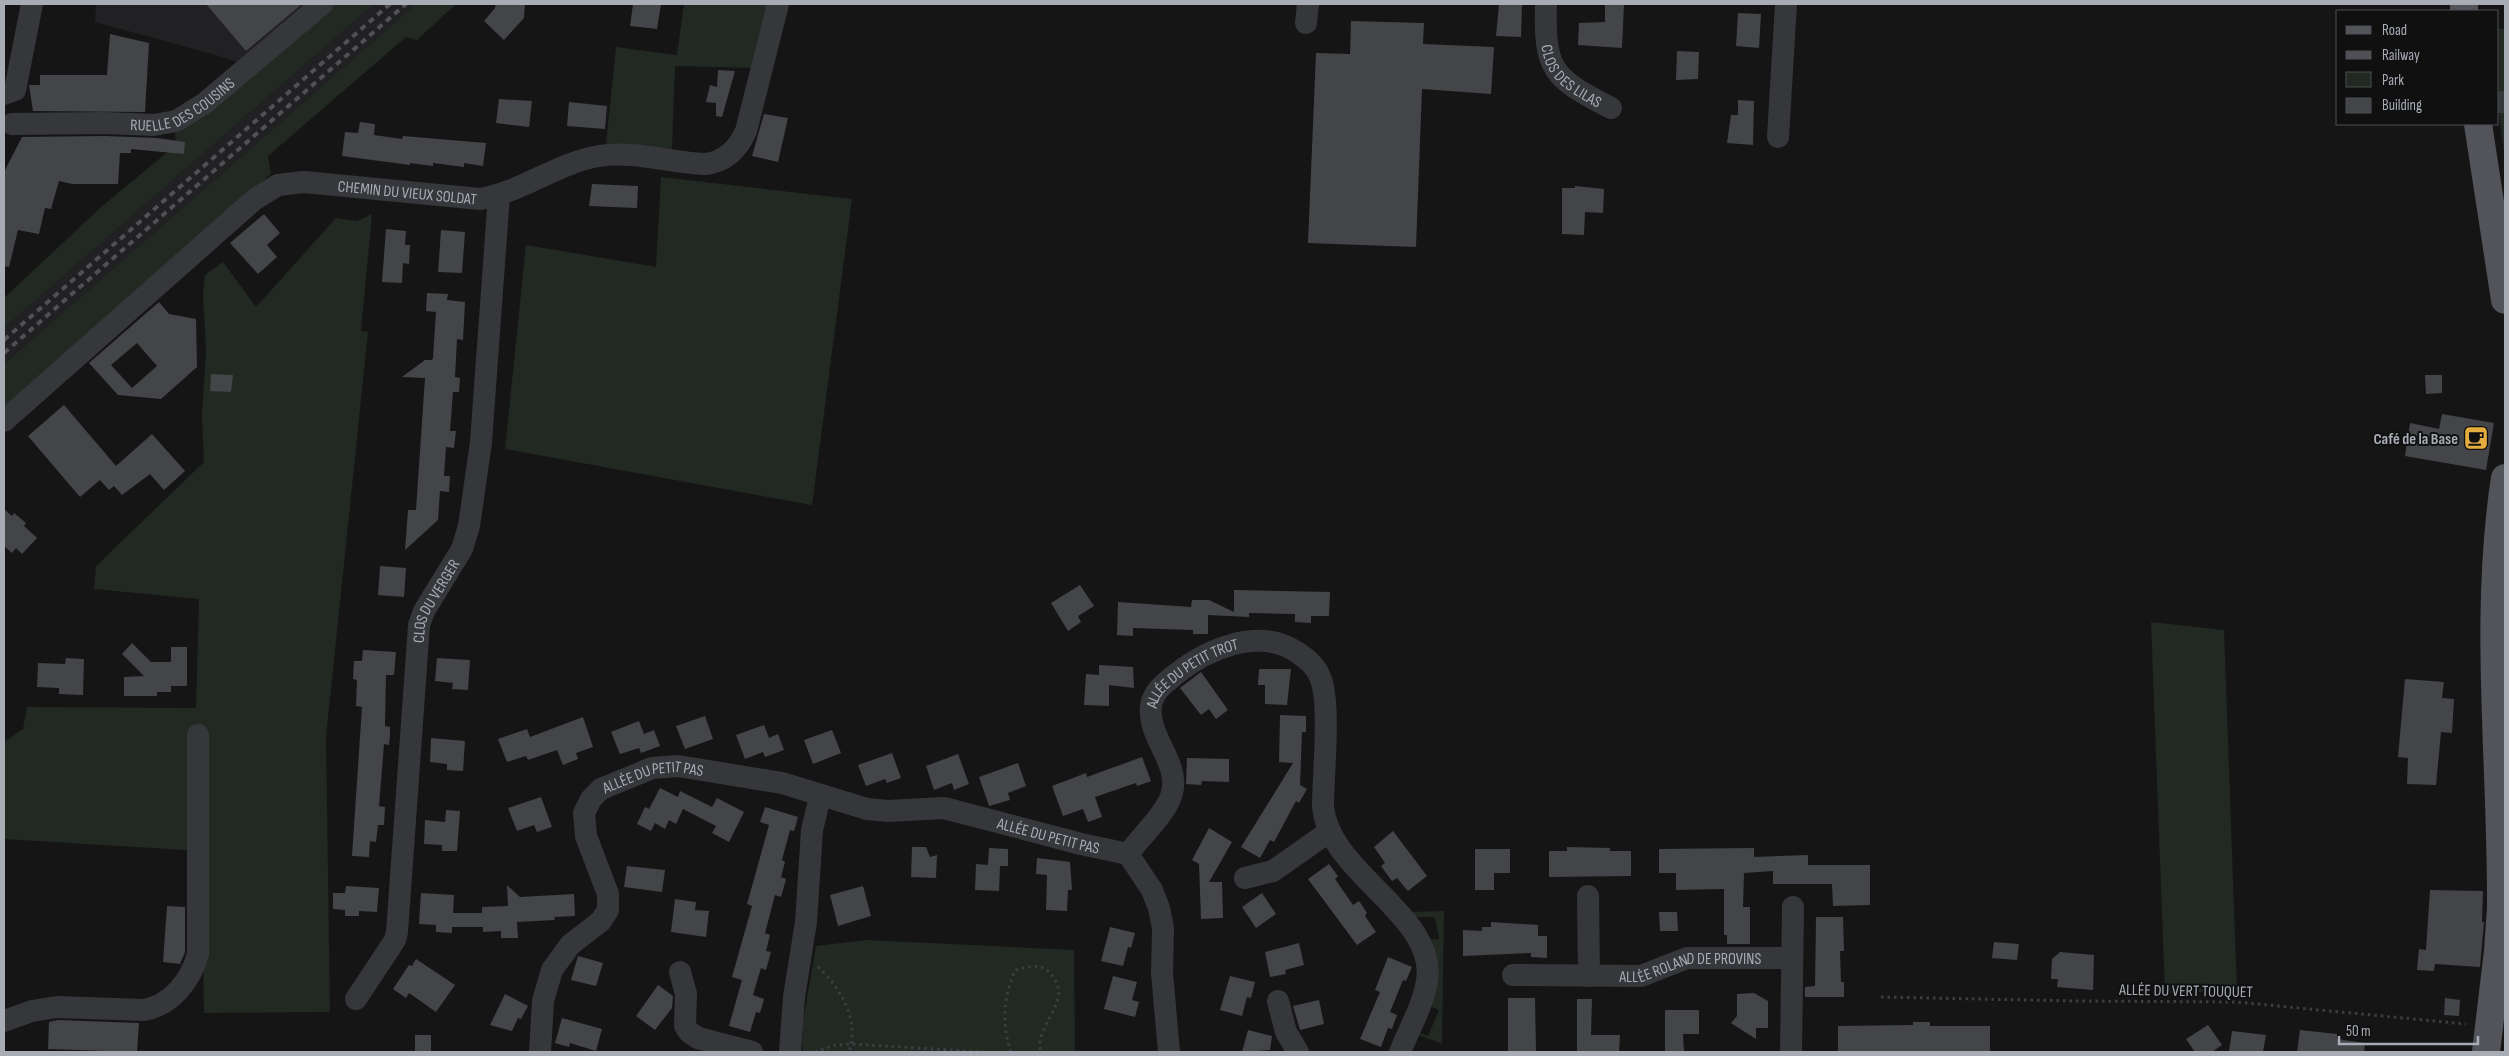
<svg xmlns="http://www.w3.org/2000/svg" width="2509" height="1056" font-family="'Sofia Sans Condensed',sans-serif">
<rect width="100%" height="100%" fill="#151516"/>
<g fill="#212123">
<polygon points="96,4 332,4 254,68 216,55 95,22"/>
<polygon points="374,4 416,4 4,364 4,328"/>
</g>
<g fill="#212922">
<polygon points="332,4 374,4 4,328 4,298 100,208 176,145 175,131"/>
<polygon points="416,4 456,4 417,40 406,37 268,156 271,174 16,399 4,406 4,364"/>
<polygon points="684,4 771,4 751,68 675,66 672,149 606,144 616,47 677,55"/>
<polygon points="2498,29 2505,29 2505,159 2498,106"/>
<polygon points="661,177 852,199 812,505 505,449 526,245 656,267"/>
<polygon points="372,214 361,331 368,332 326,737 330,1012 204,1013 201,851 4,839 4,742 23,729 27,707 196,708 199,599 94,589 96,566 204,462 202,417 206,350 203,295 205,275 223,262 256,307 336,218 357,221"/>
<polygon points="2151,622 2224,630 2237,991 2165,993"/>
<polygon points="1444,911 1442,1044 1416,1034 1417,1032 1428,1036 1439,1010 1428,1005 1428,940 1439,939 1435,917 1414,917 1409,912"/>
<polygon points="867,940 1074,950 1075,1052 802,1052 803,1021 816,946"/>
</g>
<g fill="#444549" fill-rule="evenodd">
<polygon points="206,4 302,4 246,51"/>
<polygon points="496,4 525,4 524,18 504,40 484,21 495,8"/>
<polygon points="633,4 661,4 657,29 630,26"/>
<polygon points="1605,4 1624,4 1622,48 1578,45 1579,23 1605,22"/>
<polygon points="1499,5 1522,5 1521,37 1496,36"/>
<polygon points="1738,13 1761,14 1759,48 1736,46"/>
<polygon points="1351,21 1424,23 1423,44 1494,47 1491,94 1422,89 1416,247 1308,243 1316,53 1350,54"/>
<polygon points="110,34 149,43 145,112 33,111 29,85 40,85 40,75 107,75"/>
<polygon points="1677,51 1699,52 1698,79 1676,80"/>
<polygon points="718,70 735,71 722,117 716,116 716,103 706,102 710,85 717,87"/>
<polygon points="499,99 532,101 529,127 496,123"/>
<polygon points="1738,100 1754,101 1753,145 1727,143 1731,115 1738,115"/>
<polygon points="569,102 607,106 605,129 567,126"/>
<polygon points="764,114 788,118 778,162 752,156"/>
<polygon points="360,122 375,124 374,135 402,139 403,136 486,143 483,166 464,163 464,167 433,163 433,166 410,163 410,165 342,156 345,132 358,133"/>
<polygon points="105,136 157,138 185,142 184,154 131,149 131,153 120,153 118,184 72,184 59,181 51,209 45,208 39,234 18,230 9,267 4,266 4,172 22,137"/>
<polygon points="592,184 638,186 637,208 589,206"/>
<polygon points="1575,186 1604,189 1603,213 1585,212 1584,235 1562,234 1562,188 1575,188"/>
<polygon points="264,214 280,233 267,245 277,257 258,274 230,243"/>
<polygon points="386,229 406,231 405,245 410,245 409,264 403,263 402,283 382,282"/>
<polygon points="441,230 465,232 462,273 438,272"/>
<polygon points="427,293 448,294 447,300 465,302 463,340 457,339 455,377 460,378 459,392 453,392 450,431 456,431 454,448 446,447 444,476 450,476 449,492 440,491 438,520 405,550 408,510 416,510 425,378 402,377 425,360 432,360 433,358 436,312 426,311"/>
<path d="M159 302 169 314 196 319 197 367 161 399 118 395 89 363ZM137 343 157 366 132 388 111 365Z"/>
<polygon points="211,374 233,375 231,392 210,391"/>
<polygon points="2425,375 2442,375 2442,393 2426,394"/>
<polygon points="64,405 116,466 152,434 185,471 164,490 150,474 122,495 114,486 109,490 100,480 80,497 28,436"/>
<polygon points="2442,414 2494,423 2486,470 2405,456 2410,423 2439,429"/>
<polygon points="4,509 12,516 14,513 26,523 24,526 37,538 22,554 16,548 12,553 4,546"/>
<polygon points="380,566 406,568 404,597 378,595"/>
<polygon points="1080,585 1094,606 1078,616 1081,622 1068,631 1051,603"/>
<polygon points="1234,590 1330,592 1329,616 1311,616 1311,623 1295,622 1295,614 1249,613 1249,617 1208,615 1208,634 1193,634 1193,630 1133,628 1133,636 1117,635 1118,602 1191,607 1192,600 1209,600 1234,612"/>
<polygon points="132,643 151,662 171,662 171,647 187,647 187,686 171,686 171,692 157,692 157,696 124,696 124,677 144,676 122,654"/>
<polygon points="363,650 396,652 394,675 386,675 385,726 390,727 390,735 389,745 384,744 379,806 385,807 384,825 378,825 376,842 370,841 369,857 352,856 362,707 356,706 357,680 353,679 354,661 362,661"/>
<polygon points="66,658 84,659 83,695 59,694 59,688 37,687 38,663 65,664"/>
<polygon points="437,658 470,660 468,690 452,689 453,683 435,681"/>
<polygon points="1099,665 1133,667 1134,688 1109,685 1109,706 1084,705 1086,674 1099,675"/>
<polygon points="1259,669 1291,669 1287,705 1265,704 1265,685 1258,685"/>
<polygon points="1201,672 1228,710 1216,719 1209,709 1201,715 1180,688"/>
<polygon points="2405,679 2444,682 2442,698 2454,699 2452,733 2441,732 2436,785 2407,784 2408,758 2398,757"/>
<polygon points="1280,715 1306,716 1306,732 1302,732 1300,785 1307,789 1299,803 1296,801 1274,842 1270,840 1260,858 1241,847 1293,763 1279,762"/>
<polygon points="705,716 713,739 685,749 676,726"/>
<polygon points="583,717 593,747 576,753 578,759 563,765 557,750 528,760 526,756 507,762 498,739 527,729 530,737"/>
<polygon points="639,721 644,734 654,730 660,746 641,753 639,748 620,754 611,732"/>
<polygon points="764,725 769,738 778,734 784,750 765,757 763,752 745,759 736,735"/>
<polygon points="832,730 841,753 813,764 804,740"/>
<polygon points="431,738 465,741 463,771 447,770 447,764 430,762"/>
<polygon points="892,753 901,778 887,783 885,779 866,786 858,765"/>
<polygon points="958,754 969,784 954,790 952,783 934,790 926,766"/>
<polygon points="1142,757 1151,781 1137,786 1136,783 1095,797 1102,817 1088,822 1083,809 1063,816 1052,786 1086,773 1087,777"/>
<polygon points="1187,758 1229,759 1229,782 1202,781 1201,785 1186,784"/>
<polygon points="1018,763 1026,786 1008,793 1010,800 989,806 979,777"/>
<polygon points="660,788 678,797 680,791 712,807 717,798 744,812 729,842 712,833 716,826 683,809 676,824 669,820 665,829 655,823 651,831 637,824 645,807 649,809"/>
<polygon points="541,797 552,827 537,832 534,825 517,831 508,808"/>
<polygon points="765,807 798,817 794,831 790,830 782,860 785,862 781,877 786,879 781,897 775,895 765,933 770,935 766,951 771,952 766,970 761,968 753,995 764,999 760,1013 756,1012 750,1032 729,1026 742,980 732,977 752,906 747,904 769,825 760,822"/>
<polygon points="446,810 460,811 457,851 442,851 442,845 424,844 425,820 445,822"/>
<polygon points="1209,828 1232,842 1209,882 1222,882 1223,918 1201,919 1199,864 1192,860"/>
<polygon points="1393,831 1427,876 1408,891 1397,878 1392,881 1381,866 1385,863 1374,847"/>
<polygon points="912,847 926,847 930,857 937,855 936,878 911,877"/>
<polygon points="1567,847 1610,848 1610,851 1631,851 1631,876 1549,877 1549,851 1567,851"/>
<polygon points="989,848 1008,849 1008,866 1000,866 999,891 975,890 976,864 988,865"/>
<polygon points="1754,848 1754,857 1808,855 1808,865 1870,865 1870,905 1833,906 1832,884 1773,884 1773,871 1744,873 1743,907 1750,907 1750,944 1727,944 1727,935 1724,935 1724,889 1676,890 1676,873 1659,873 1659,849"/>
<polygon points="1475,849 1510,849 1510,873 1494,873 1494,890 1475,890"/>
<polygon points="1037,858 1070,862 1072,890 1068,890 1067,911 1046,910 1047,875 1036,874"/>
<polygon points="1329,864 1338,876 1335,879 1353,905 1359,901 1367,913 1365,916 1376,932 1357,945 1308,879"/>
<polygon points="627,866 665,870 662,892 624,887"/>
<polygon points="507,885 520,897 574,894 575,916 554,917 555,920 517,922 518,938 501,938 501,931 483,932 483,927 452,927 452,933 436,932 436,925 419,924 421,893 454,895 453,913 482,913 482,907 508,906"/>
<polygon points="346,886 379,888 377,912 359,911 359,916 345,916 345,910 333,909 333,893 345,893"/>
<polygon points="863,886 871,916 838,926 830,895"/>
<polygon points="2430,890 2483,891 2482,922 2484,922 2480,967 2435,964 2434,971 2417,970 2419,949 2426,950"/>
<polygon points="1262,893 1276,914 1256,928 1242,907"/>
<polygon points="675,899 696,902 695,910 709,911 706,937 671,932"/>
<polygon points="167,906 185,907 185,952 180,964 163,962"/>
<polygon points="1659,912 1677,912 1678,931 1660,931"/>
<polygon points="1816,917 1843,917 1844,951 1840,951 1841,982 1844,982 1844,997 1805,997 1805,987 1815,986"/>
<polygon points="1491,922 1538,925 1538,936 1547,936 1547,958 1531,957 1531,953 1463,956 1463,930 1482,931 1482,927 1491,927"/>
<polygon points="1110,927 1135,933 1131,948 1128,947 1123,966 1101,961"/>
<polygon points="1994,942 2019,944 2017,960 1992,958"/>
<polygon points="1299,943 1304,965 1285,970 1286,974 1270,977 1265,952"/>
<polygon points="2060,952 2094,955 2093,990 2057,987 2058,979 2051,979 2052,959"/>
<polygon points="578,956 603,963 596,986 571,980"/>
<polygon points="1388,957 1412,967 1406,981 1403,980 1390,1012 1397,1015 1392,1029 1388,1028 1381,1047 1360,1039 1380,992 1375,990"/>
<polygon points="416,959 455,985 436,1012 409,993 406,998 393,989 409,965 412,966"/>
<polygon points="1113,976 1137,982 1132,1000 1139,1002 1135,1017 1104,1009"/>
<polygon points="1230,976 1255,982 1251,998 1247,997 1242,1016 1220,1010"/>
<polygon points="658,985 673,996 672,1008 655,1030 636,1016"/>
<polygon points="1754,993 1768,1001 1768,1028 1756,1028 1756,1039 1731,1023 1737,1016 1737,994"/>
<polygon points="505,994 528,1006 521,1019 518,1018 512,1031 490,1025"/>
<polygon points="1508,998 1535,998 1536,1052 1508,1052"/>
<polygon points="2445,998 2460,1000 2459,1016 2444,1015"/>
<polygon points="1577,999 1592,999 1591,1035 1620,1035 1619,1052 1577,1052"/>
<polygon points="1319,1000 1324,1024 1300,1030 1293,1006"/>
<polygon points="1665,1010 1699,1010 1699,1034 1683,1034 1684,1052 1665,1052"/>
<polygon points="562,1018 602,1029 596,1051 570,1043 569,1047 555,1043"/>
<polygon points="58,1020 139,1023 137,1052 48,1049 49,1022"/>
<polygon points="1913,1022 1930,1022 1930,1026 1990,1026 1990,1051 1838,1051 1838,1026 1913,1025"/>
<polygon points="2208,1025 2222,1045 2212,1052 2195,1052 2186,1039"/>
<polygon points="1248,1030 1272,1036 1270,1050 1242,1052"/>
<polygon points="2300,1030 2337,1034 2337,1039 2365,1043 2364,1052 2297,1052"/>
<polygon points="2232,1031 2266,1035 2263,1052 2229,1052"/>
<rect x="415" y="1035" width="16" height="17"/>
</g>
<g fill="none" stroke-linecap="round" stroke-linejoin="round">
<g stroke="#3c3e42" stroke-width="3" stroke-dasharray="2.5 4" stroke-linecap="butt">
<path d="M818 967C841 988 860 1021 849 1052"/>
<polyline points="1881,997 2076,1001 2236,1002 2466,1024"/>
<polyline points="815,1052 835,1045 852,1044 984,1052"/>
<path d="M1011 1052C1001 1025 1004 996 1015 970 1028 967 1041 962 1051 974 1075 1002 1033 1025 1041 1052"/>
</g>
<g stroke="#36373b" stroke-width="22">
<path id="s1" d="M1546 4C1544 71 1553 78 1611 108"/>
<polyline points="1306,23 1308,4"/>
<polyline points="4,94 15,90 32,4"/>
<polyline points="2498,102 2505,102"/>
<path id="s2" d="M12 124 105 123 154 125 176 121 205 103 322 4"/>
<polyline points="1778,137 1786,4"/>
<path id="s3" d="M4 421 255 199 278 185 304 182 480 199C522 192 557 163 599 156 631 150 672 163 705 164 725 162 738 149 746 131L778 4"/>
<polyline points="1245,878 1273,871 1330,831"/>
<polyline points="1588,896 1589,976"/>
<polyline points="680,972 686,994 685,1026 689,1032 698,1038 752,1052"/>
<path id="s4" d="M1513 975 1641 976 1687 958H1791"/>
<path id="s5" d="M356 999 395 940 397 932 419 625 424 611 462 549 469 526 481 442 499 195"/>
<polyline points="1278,1001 1286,1032 1298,1052"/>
<path d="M4 1021 32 1011 57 1007 144 1010C172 1005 191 980 198 954V735"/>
<path id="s6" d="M540 1052 543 1001 552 970 570 945 601 921 608 910V894L586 836 584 813 591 799 601 789 652 768 678 766 782 783 867 809 888 811 944 808 1081 844 1128 854"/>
<polyline points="790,1052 794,997 806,922 812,830 820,797"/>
<path id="s7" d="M1169 1052 1162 973 1163 928 1159 908 1152 890 1128 854C1140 837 1167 813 1172 793 1180 762 1147 737 1151 706 1153 691 1165 683 1176 674 1206 650 1257 627 1295 651 1305 657 1316 666 1320 677 1331 701 1323 776 1323 806 1328 873 1438 915 1427 981 1423 1006 1409 1029 1400 1052"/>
<polyline points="1791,1052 1793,907"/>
</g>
<g stroke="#52545a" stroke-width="28">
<polyline points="2464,4 2464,11"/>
<polyline points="2478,124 2505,300"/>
<path d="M2486 1052 2498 951 2501 908C2502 764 2483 621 2505 478"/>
</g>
<g stroke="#4f5156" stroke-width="4" stroke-dasharray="6 5" stroke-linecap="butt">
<polyline points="4,340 390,4"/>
<polyline points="4,353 406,4"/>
</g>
</g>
<defs>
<symbol id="cafe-square" viewBox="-11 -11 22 22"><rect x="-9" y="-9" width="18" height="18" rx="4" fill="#e5ac3e" stroke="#101011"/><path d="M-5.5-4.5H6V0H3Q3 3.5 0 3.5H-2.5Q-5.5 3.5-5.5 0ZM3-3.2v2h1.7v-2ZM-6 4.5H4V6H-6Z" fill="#111"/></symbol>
</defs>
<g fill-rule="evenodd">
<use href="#cafe-square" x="2462" y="424" width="28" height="28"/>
</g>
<g text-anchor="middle" stroke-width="4" stroke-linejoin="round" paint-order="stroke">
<g font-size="16" fill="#a7acb5" stroke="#101011">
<text dy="6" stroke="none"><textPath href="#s1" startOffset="82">CLOS DES LILAS</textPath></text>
<text dy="6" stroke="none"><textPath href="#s2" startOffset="176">RUELLE DES COUSINS</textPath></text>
<text dy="6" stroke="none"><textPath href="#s3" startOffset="492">CHEMIN DU VIEUX SOLDAT</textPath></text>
<text dy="6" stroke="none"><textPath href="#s5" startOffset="415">CLOS DU VERGER</textPath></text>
<text dy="6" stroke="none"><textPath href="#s7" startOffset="429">ALLÉE DU PETIT TROT</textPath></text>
<text dy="6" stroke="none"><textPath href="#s6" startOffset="352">ALLÉE DU PETIT PAS</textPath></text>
<text dy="6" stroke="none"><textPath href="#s6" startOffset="758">ALLÉE DU PETIT PAS</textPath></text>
<text dy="6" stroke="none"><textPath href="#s4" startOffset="179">ALLÉE ROLAND DE PROVINS</textPath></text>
<text transform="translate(2186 990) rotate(1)" y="6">ALLÉE DU VERT TOUQUET</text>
</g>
<g font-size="16" font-weight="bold" fill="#a7acb5" stroke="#101011" text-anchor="end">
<text x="2458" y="444">Café de la Base</text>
</g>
</g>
<rect width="2509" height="1056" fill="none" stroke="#a7acb5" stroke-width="10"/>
<rect x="2336" y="10" width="162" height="115" fill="#101011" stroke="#4c4e53"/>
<rect x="2346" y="26" width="25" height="8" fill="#52545a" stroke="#4c4e53"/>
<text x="2382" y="35" font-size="15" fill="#a7acb5">Road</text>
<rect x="2346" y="51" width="25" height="8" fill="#4f5156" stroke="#4c4e53"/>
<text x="2382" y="60" font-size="15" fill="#a7acb5">Railway</text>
<rect x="2346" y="72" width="25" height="15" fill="#212922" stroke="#4c4e53"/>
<text x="2382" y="85" font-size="15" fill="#a7acb5">Park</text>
<rect x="2346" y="98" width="25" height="15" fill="#444549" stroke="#4c4e53"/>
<text x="2382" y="110" font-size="15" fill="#a7acb5">Building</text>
<path d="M2339 1036v8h139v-8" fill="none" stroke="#a7acb5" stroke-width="2.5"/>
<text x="2346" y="1036" font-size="15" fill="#a7acb5" stroke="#101011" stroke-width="4" paint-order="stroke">50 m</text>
</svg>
